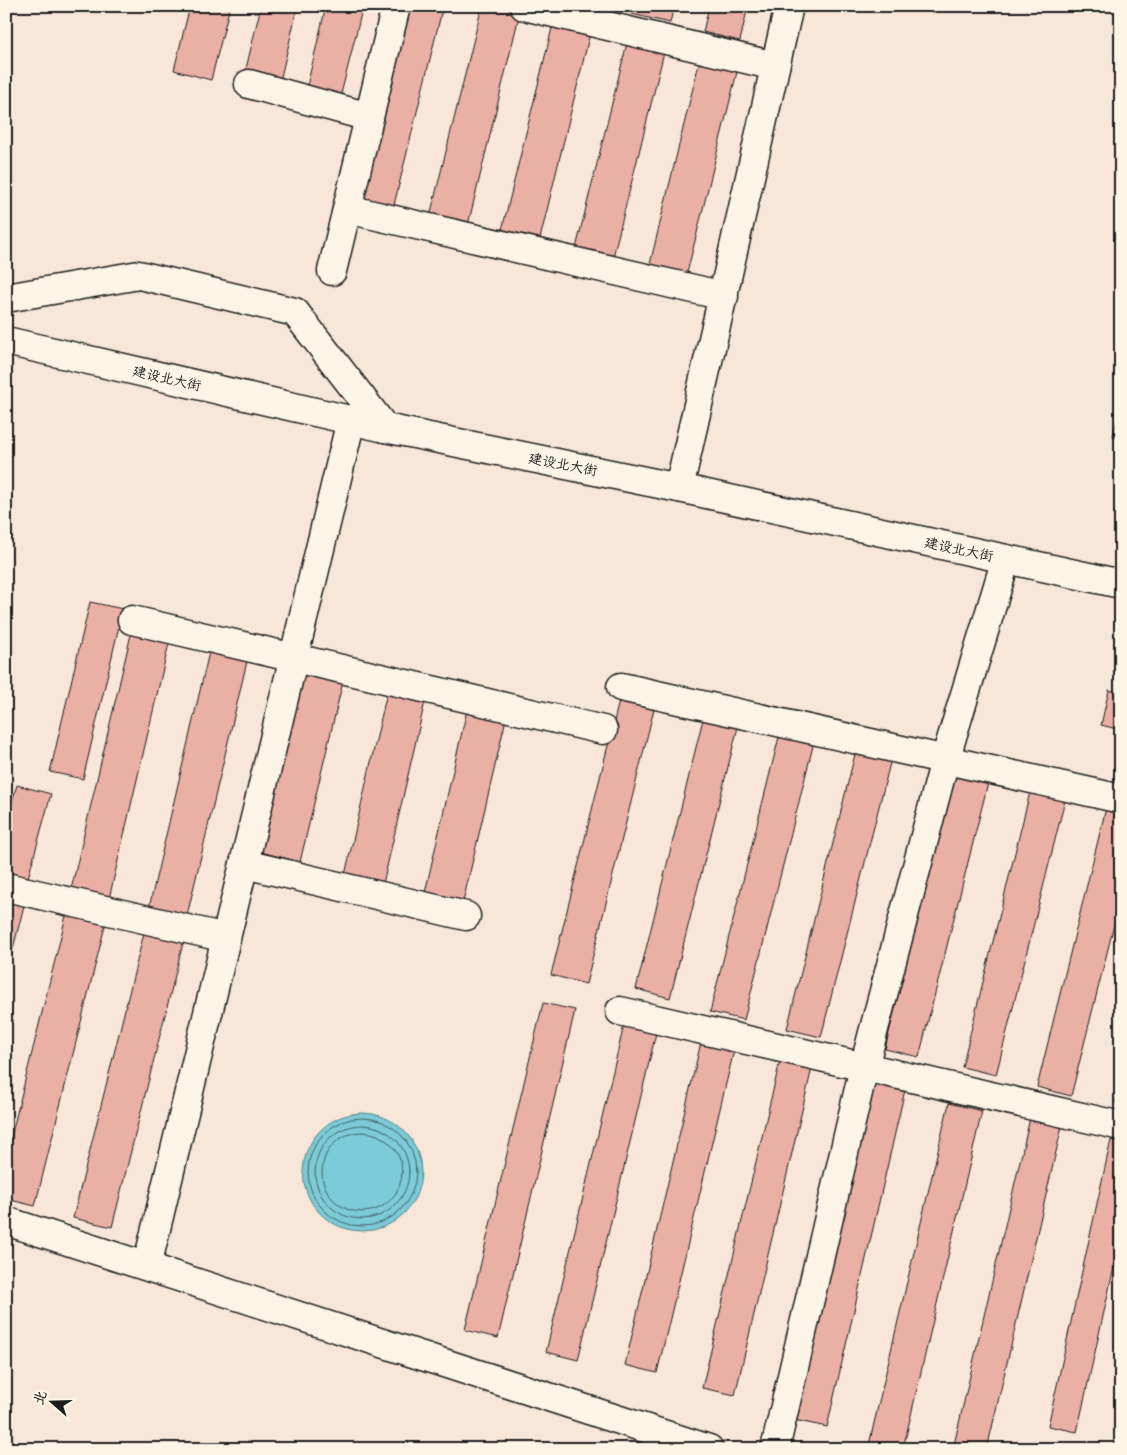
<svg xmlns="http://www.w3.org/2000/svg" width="1127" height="1455" font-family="Pangolin,'LXGW WenKai TC',sans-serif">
<rect width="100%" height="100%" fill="#f8e7d8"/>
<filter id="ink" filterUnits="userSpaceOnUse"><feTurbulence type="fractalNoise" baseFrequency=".02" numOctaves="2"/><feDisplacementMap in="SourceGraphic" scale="10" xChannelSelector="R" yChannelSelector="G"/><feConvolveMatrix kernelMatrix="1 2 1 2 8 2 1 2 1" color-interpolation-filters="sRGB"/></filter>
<g filter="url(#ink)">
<circle fill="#7bcbd6" stroke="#55858c" cx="362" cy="1172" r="59"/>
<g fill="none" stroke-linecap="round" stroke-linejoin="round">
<g stroke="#426266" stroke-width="1">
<circle cx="362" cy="1172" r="54"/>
<circle cx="362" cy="1172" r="47"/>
<circle cx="362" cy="1172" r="40"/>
</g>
</g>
<g fill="#eab0a6" stroke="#1c1c1c">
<polygon points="190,6 230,6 211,80 174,70"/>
<polygon points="261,6 298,6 280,81 245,73"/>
<polygon points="326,6 363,6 341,94 307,86"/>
<polygon points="404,6 443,6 393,209 356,200"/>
<polygon points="482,6 498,6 520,12 468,225 430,216"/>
<polygon points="634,6 674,6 670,23 632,14"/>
<polygon points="709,6 748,6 740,41 703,32"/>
<polygon points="554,20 591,29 539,243 501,234"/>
<polygon points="628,39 665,48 612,261 575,252"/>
<polygon points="701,55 739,64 686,277 649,268"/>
<polygon points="1121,403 1121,438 1113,436"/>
<polygon points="90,602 123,609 83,779 50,772"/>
<polygon points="132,630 170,639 108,903 70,894"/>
<polygon points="210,648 248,657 186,920 148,912"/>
<polygon points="305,668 344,677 300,862 261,852"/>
<polygon points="388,688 426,697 383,884 345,875"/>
<polygon points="1109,690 1121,693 1121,730 1101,725"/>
<polygon points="621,693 656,701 586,984 551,975"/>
<polygon points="706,707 741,715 670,998 636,989"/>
<polygon points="467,710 506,719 462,906 424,897"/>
<polygon points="781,729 815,738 744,1020 710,1012"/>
<polygon points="857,746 892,755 821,1037 787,1029"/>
<polygon points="955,766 990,775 919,1057 885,1049"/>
<polygon points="1032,784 1067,792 996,1075 962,1067"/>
<polygon points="17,785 51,794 26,885 6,879 6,822"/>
<polygon points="1107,804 1121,808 1121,897 1071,1096 1037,1087"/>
<polygon points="6,893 26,898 6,976"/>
<polygon points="68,908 107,918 35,1206 6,1199 6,1157"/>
<polygon points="145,929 184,939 112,1227 73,1218"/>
<polygon points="543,1003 575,1010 498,1338 465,1330"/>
<polygon points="624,1025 656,1033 578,1360 546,1352"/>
<polygon points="702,1038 735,1046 657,1373 625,1365"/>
<polygon points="780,1061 812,1068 735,1395 702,1388"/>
<polygon points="1121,1080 1121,1104 1115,1103"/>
<polygon points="873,1082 905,1090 827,1427 794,1420"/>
<polygon points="949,1103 982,1111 903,1449 868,1449"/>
<polygon points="1030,1118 1062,1126 987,1449 953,1449"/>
<polygon points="1111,1140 1121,1142 1121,1236 1077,1432 1048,1426"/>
</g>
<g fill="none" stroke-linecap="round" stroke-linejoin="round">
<defs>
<g id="minor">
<polyline points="524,6 775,66"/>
<polyline points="249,84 369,117"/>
<polyline points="347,209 724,296"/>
<polyline points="332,271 396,6"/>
<polyline points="6,298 139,275 295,312 385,428"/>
<polyline points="679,488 789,6"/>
<polyline points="132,620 603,730"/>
<polyline points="621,687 1121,799"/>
<polyline points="244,864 466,916"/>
<polyline points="6,887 226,938"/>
<polyline points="620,1011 1121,1126"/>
<polyline points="6,1221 709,1449"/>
<polyline points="147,1266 351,420"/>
<polyline points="775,1449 864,1067 945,760 1006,559"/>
</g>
<polyline id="major" points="6,341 385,428 679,488 1121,584"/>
</defs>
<use href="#minor" stroke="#1c1c1c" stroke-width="31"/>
<use href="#major" stroke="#1c1c1c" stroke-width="31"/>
<use href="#minor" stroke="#fcf5e5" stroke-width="28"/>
<use href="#major" stroke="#fcf5e5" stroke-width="28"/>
</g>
</g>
<g text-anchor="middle" stroke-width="4" stroke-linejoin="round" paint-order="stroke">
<g font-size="14" fill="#1c1c1c" stroke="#fcf5e5">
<text transform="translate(167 378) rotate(13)" y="5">建设北大街</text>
<text transform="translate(563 464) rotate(11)" y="5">建设北大街</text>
<text transform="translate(959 549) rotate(12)" y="5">建设北大街</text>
</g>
</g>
<rect width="1127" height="1455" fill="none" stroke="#fcf5e5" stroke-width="25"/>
<rect x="12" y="12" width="1102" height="1430" fill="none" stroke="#1c1c1c" stroke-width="2" filter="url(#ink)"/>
<g transform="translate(52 1402) rotate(290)" stroke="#fcf5e5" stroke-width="4" paint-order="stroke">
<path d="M0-4L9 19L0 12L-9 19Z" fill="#1c1c1c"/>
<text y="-8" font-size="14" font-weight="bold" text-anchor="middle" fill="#1c1c1c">北</text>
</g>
</svg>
